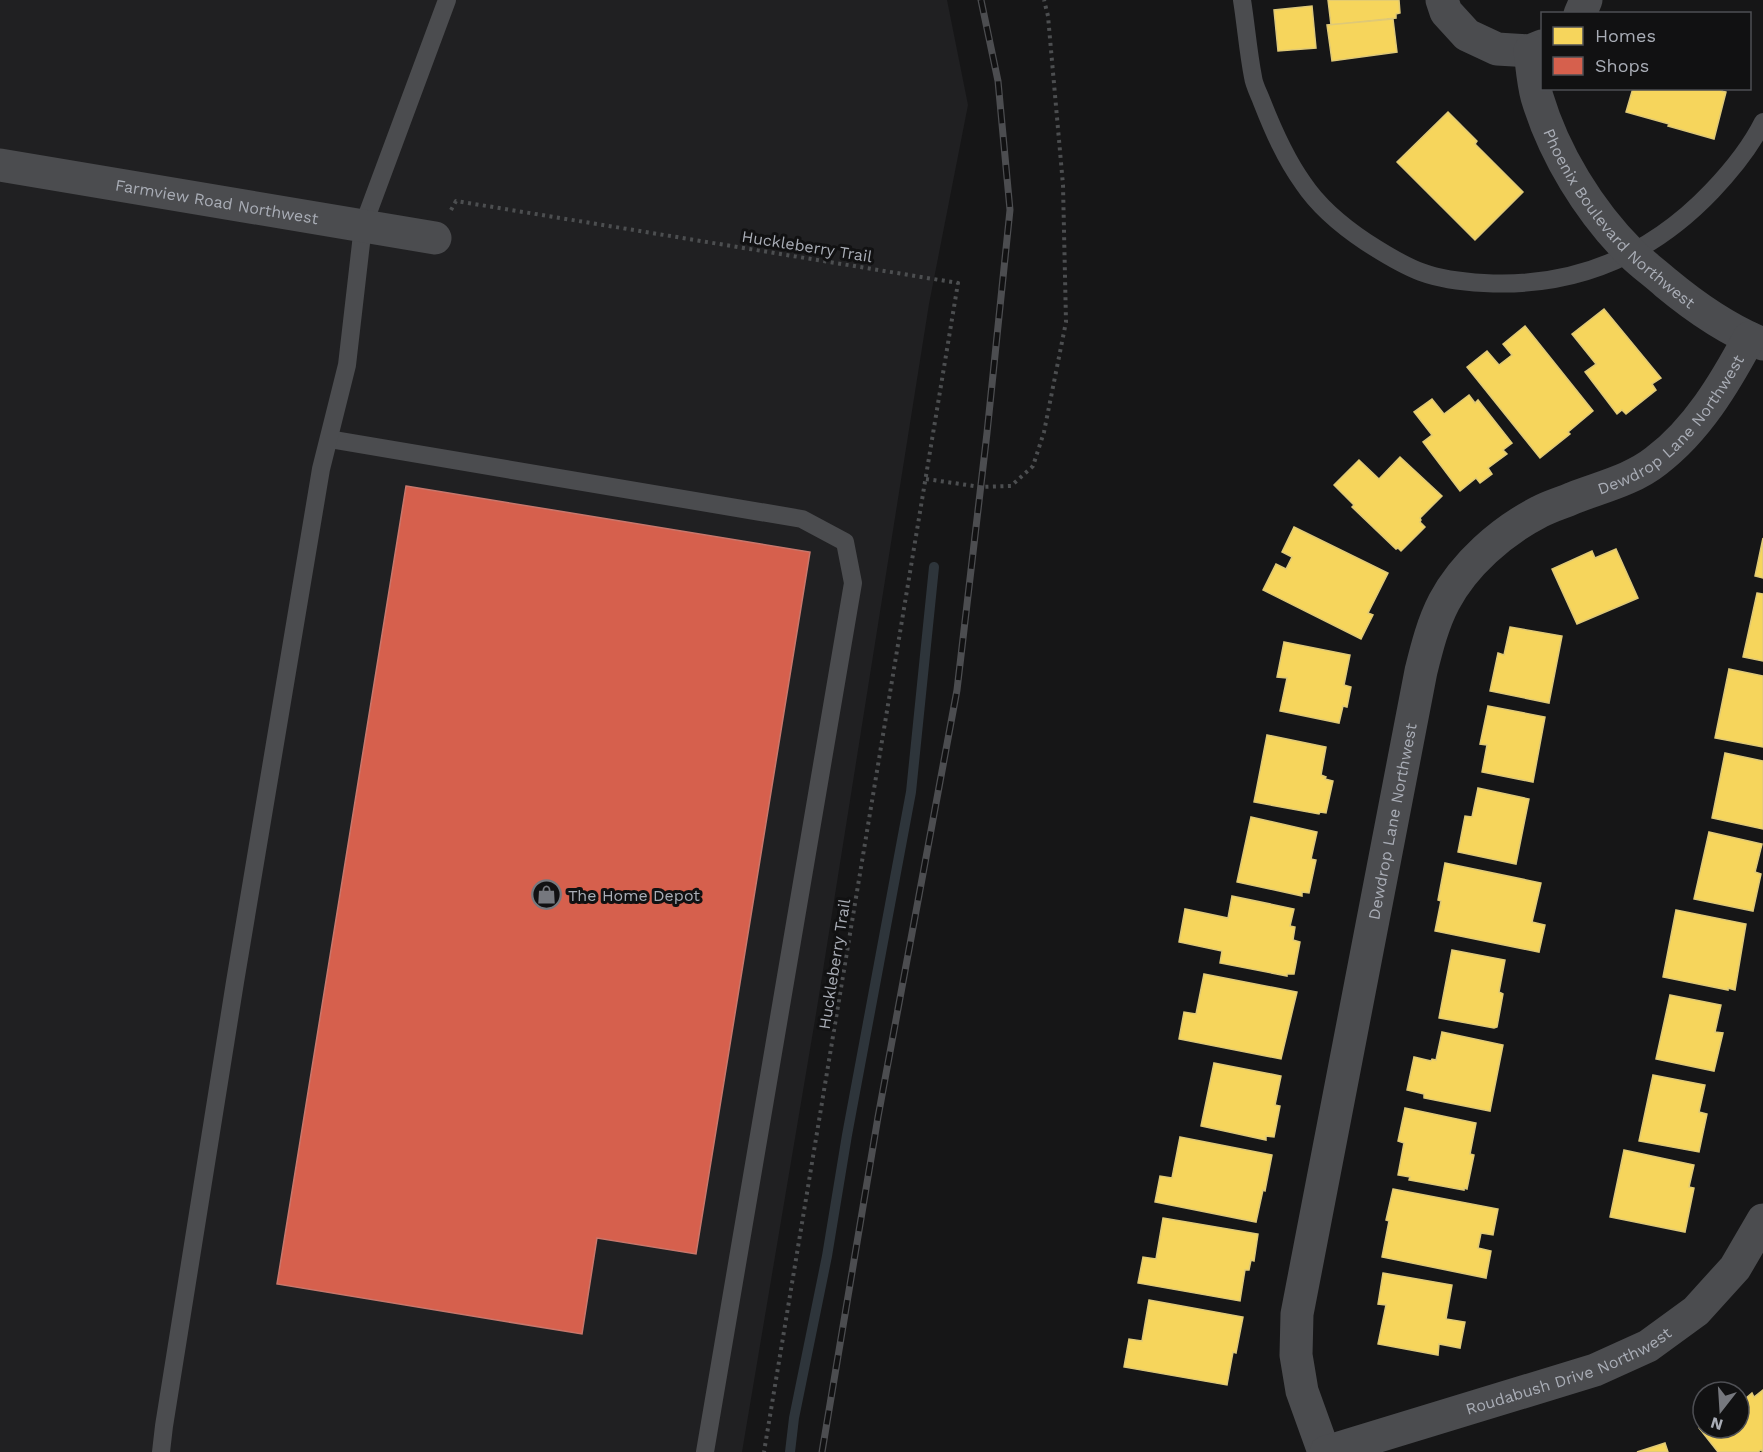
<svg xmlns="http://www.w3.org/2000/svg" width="1763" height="1452" font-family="'Work Sans',sans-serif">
<rect width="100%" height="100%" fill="#161617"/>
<polygon fill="#202022" points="0,0 947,0 968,105 929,304 817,1008 742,1452 0,1452"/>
<g fill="#f6d55c" stroke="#dfc977" stroke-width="1.5">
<polygon points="1328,0 1399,0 1400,13 1396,14 1396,18 1331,25"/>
<polygon points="1312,6 1316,48 1278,51 1274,10"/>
<polygon points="1393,19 1397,52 1332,61 1327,25"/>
<polygon points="1633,88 1723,88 1722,91 1726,92 1714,139 1668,126 1669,124 1626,112"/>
<polygon points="1448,112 1477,141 1475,144 1523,192 1475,240 1397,162"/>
<polygon points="1604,309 1661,378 1652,384 1656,390 1626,414 1622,410 1617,414 1585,372 1596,364 1572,334"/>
<polygon points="1525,326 1593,411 1568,432 1570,434 1540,458 1467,367 1487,351 1499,365 1512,355 1503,344"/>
<polygon points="1469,395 1475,403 1478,400 1512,443 1503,450 1507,454 1488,468 1492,474 1480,483 1476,478 1460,491 1423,442 1432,435 1414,412 1432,399 1444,414"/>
<polygon points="1400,457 1442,496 1420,518 1421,520 1420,522 1425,527 1401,551 1398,548 1396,549 1352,507 1354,505 1334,485 1359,460 1379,479"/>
<polygon points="1294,527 1388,573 1368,613 1373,615 1361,639 1263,590 1276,564 1286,569 1292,557 1282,552"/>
<polygon points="1763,538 1763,578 1755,576"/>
<polygon points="1616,549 1638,598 1577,624 1552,569 1592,551 1595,558"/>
<polygon points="1757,593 1763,594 1763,661 1743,657"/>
<polygon points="1510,627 1562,636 1549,703 1490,691 1498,653 1504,655"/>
<polygon points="1284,642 1350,655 1344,685 1351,687 1347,707 1343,706 1339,723 1280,711 1287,678 1277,677"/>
<polygon points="1729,669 1763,676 1763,747 1715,738"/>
<polygon points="1488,706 1545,717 1533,782 1482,772 1487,745 1480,744"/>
<polygon points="1267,735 1326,747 1321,775 1326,777 1325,779 1333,781 1326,813 1320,812 1319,814 1254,802"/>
<polygon points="1725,753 1763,761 1763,829 1712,818"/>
<polygon points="1478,788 1529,799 1516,864 1458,852 1465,816 1472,817"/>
<polygon points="1251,817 1317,832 1311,859 1316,860 1309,893 1302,892 1302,896 1237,882"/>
<polygon points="1709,832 1762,844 1755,872 1761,874 1753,911 1694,899"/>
<polygon points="1445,863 1541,883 1532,922 1545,925 1539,952 1435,931 1441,901 1438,900"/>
<polygon points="1232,896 1294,909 1290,926 1295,927 1293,940 1300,942 1294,974 1287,974 1287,976 1220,963 1222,951 1179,942 1185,909 1228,918"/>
<polygon points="1676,910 1746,924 1735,990 1728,988 1728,990 1663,977"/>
<polygon points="1452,950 1505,960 1499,992 1503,994 1497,1027 1494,1028 1439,1018"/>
<polygon points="1204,974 1297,992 1281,1059 1179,1039 1184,1012 1196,1014"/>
<polygon points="1670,995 1721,1005 1715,1032 1723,1033 1714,1071 1656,1059"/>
<polygon points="1442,1032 1503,1045 1490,1111 1424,1098 1424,1094 1407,1090 1414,1057 1431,1061 1432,1059 1436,1060"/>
<polygon points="1214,1063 1281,1076 1275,1105 1280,1106 1274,1137 1266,1136 1266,1140 1201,1126"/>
<polygon points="1653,1075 1705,1085 1699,1112 1707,1114 1699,1152 1639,1141"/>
<polygon points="1405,1108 1476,1123 1470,1154 1474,1155 1467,1189 1464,1188 1464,1190 1409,1180 1410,1177 1398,1175 1404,1143 1398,1141"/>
<polygon points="1180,1137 1272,1155 1265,1191 1263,1190 1256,1222 1155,1202 1160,1176 1172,1178"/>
<polygon points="1624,1150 1694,1165 1689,1187 1694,1188 1685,1232 1610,1217"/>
<polygon points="1393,1189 1498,1209 1493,1235 1481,1233 1478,1248 1491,1251 1486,1278 1382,1257 1389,1221 1386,1220"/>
<polygon points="1163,1218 1258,1234 1254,1261 1251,1260 1249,1270 1245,1270 1240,1301 1138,1283 1143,1257 1156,1259"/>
<polygon points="1383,1273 1452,1285 1446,1319 1465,1322 1460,1348 1439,1344 1438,1355 1378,1344 1386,1305 1378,1304"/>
<polygon points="1149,1300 1243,1317 1236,1353 1233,1352 1227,1385 1124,1367 1129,1339 1142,1341"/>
<polygon points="1763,1390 1763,1452 1761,1450 1758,1452 1718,1452 1699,1428 1703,1425 1703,1428 1739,1428 1739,1404 1752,1393 1754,1397"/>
<polygon points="1665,1443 1668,1452 1637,1452"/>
</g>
<polygon fill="#d6604d" stroke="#c8776c" stroke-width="1.5" points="406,486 810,552 696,1254 597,1238 582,1334 277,1284"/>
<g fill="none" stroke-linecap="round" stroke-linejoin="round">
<polyline stroke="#2e353b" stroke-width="10" points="790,1452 794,1418 827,1256 847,1135 911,792 934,567"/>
<g stroke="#4c4e50" stroke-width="4" stroke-dasharray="3 4.5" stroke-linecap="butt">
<polyline points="451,210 456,201 958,283 764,1452"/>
<polyline points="926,479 981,487 1011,486 1033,466 1044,432 1066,322 1063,185 1048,16 1044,0"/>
</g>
<g stroke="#4b4c4f" stroke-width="18">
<path d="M1242 0C1246 25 1248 51 1253 77 1254 85 1259 94 1262 102 1273 130 1285 158 1303 183 1319 207 1342 226 1366 242 1383 253 1402 265 1421 272 1440 279 1464 282 1484 283 1574 288 1650 256 1712 191 1732 170 1750 148 1763 122"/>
<polyline points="329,439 802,519 845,542 853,583 705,1452"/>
<polyline points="161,1452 164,1426 235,982 321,469 347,365 363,226 447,0"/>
</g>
<g stroke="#4b4c4f" stroke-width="33">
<polyline points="1442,0 1446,12 1467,35 1497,49 1530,51 1542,46"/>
<polyline points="1580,14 1586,0"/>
<path id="s1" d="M1530 51C1532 66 1533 82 1537 97 1554 154 1589 211 1631 253 1642 264 1655 273 1666 283 1696 308 1726 329 1763 344"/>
<path id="s2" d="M0 165 435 238"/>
<path id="s3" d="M1324 1452 1302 1391 1296 1355 1297 1314 1421 671C1427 647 1433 623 1444 602 1464 564 1502 531 1539 512 1550 506 1562 503 1573 498 1601 487 1632 480 1656 461 1697 430 1725 383 1749 338"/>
<path id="s4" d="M1326 1452 1595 1370 1648 1346 1696 1311 1735 1268 1763 1220"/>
</g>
<defs>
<polyline id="rail" points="822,1452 878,1117 957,690 987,433 1010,210 998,81 981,0"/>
</defs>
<use href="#rail" stroke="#4c4d50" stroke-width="7"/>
<use href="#rail" stroke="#111112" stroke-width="4.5" stroke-dasharray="14" stroke-linecap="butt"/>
</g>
<defs>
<symbol id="shop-ring" viewBox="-11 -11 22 22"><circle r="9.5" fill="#111112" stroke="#76787e" stroke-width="1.5"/><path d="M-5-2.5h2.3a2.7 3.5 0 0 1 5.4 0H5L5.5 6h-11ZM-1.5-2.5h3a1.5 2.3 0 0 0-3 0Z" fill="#76787e"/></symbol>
</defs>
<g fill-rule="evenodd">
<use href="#shop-ring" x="530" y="878" width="33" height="33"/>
</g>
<g text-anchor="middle" stroke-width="6" stroke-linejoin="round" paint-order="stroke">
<g font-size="16" fill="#a9adb6" stroke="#111112">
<text dy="6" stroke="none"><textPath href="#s2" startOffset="220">Farmview Road Northwest</textPath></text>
<text dy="6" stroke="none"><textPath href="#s1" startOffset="196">Phoenix Boulevard Northwest</textPath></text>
<text transform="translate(807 246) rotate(9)" y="6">Huckleberry Trail</text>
<text dy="6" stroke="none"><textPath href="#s3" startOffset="1166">Dewdrop Lane Northwest</textPath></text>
<text dy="6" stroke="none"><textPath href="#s3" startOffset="644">Dewdrop Lane Northwest</textPath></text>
<text transform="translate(834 964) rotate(-81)" y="6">Huckleberry Trail</text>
<text dy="6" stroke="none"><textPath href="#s4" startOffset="256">Roudabush Drive Northwest</textPath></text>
</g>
<g font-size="16" fill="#a9adb6" stroke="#111112" text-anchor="start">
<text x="568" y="901">The Home Depot</text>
</g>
</g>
<rect x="1541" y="12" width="210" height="78" fill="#111112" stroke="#4e4f54" stroke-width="1.5"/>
<rect x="1553" y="27" width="30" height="18" fill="#f6d55c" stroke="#4e4f54" stroke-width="1.5"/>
<text x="1595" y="42" font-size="18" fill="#a9adb6">Homes</text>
<rect x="1553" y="57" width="30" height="18" fill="#d6604d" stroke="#4e4f54" stroke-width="1.5"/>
<text x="1595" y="72" font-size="18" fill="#a9adb6">Shops</text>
<g transform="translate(1721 1410) rotate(197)"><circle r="28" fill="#111112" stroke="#4e4f54" stroke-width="1.5"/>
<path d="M0-4.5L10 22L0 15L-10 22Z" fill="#76787e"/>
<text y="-9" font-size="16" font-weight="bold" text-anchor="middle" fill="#a9adb6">N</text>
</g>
</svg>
